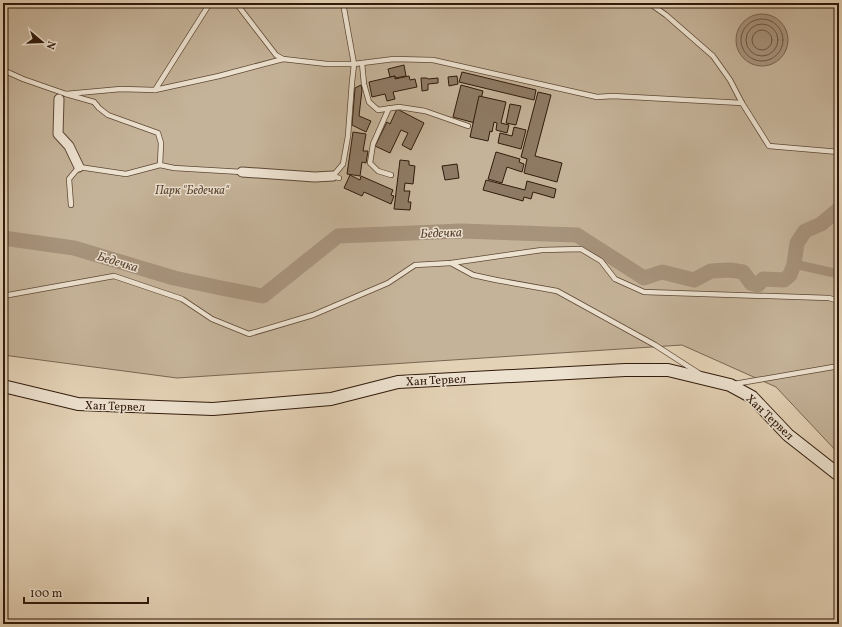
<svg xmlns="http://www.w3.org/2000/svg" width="842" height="627" font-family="Vollkorn,serif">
<rect width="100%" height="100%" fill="#e4d2b6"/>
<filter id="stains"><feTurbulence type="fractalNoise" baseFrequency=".005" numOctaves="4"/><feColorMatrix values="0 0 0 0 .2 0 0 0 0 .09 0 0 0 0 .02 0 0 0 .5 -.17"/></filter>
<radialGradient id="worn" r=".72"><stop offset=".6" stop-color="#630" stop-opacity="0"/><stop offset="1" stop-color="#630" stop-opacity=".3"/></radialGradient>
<polygon fill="#c5b399" stroke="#7a6652" points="3,3 839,3 839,454 776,387 682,345 177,378 3,355"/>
<circle fill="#a7937c" stroke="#77634f" cx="762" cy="40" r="26"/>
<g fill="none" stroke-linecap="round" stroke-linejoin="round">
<g stroke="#6c5644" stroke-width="1">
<circle cx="762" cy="40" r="21"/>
<circle cx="762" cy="40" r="16"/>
<circle cx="762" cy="40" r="10"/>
</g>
<polyline stroke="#a7937c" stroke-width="9" points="794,264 839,274"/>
<polyline stroke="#a7937c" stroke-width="15" points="3,238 74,248 174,278 221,288 263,296 338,236 461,231 577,235 644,278 662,272 694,280 711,271 730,270 743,272 751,283 758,285 763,279 784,280 790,275 794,264 797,243 805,231 821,224 839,209"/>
</g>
<g fill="#8e7a64" stroke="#301a0b">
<polygon points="404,65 406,76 395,78 395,76 390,77 388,69"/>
<polygon points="462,72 536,90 534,100 459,82"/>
<polygon points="395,76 395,79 409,76 410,80 415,79 417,87 393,92 395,99 387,101 385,94 372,97 369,82"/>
<polygon points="457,76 458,84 449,86 448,77"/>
<polygon points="421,78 427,78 428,79 438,78 438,83 428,84 428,90 422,91"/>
<polygon points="361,85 362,90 359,116 371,121 366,132 352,125 355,88"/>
<polygon points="461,85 483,91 475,123 453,117"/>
<polygon points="538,92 551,95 535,156 562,163 557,182 524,173 527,159 521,157"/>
<polygon points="479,96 506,102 501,123 509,125 507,133 496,130 497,123 494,122 492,132 490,131 488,141 470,137"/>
<polygon points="510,104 521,106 516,125 506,123"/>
<polygon points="397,109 424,123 411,150 402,145 408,133 401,130 390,153 375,146 387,122 390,124"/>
<polygon points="514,127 526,130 521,149 498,143 500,133 512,136"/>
<polygon points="353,132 366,134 363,151 368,151 366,163 362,162 360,176 347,174"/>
<polygon points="496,152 520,159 519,162 524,164 522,172 507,167 502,183 488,179"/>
<polygon points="400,160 409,161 409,165 415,166 413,184 405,183 404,191 410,191 408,202 411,202 410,210 394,209"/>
<polygon points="457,164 459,178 445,180 442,166"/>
<polygon points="350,175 360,180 361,176 393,190 391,195 394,196 391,204 364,192 362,196 344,188"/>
<polygon points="486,180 525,190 527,181 556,189 554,198 533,192 531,199 524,197 523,201 483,190"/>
</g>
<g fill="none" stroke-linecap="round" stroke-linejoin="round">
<defs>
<g id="lane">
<polyline points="236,3 276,55 283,59"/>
<polyline points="649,3 666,15 713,56 730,80 742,103 769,146 839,152"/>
<polyline points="362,63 364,84 369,102 378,110 399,107 425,111 468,126"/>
<polyline points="3,70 23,79 66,94 94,102 99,108 108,115 158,133 161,143 160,165"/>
<polyline points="155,90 210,3"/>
<polyline points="66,94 121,89 155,90 219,76 283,59 327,64 354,64 394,59 433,60 597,97 613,96 742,103"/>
<polyline points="389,108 373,144 370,163 378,171 391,175"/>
<polyline points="339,178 333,176 343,164 348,136 352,82 354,64 343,3"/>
<polyline points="71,205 69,179 79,167 126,174 160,165 174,168 242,172"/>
<polyline points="451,263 473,275 496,280 557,291 655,345 700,374"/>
<polyline points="3,296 114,276 182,299 212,319 249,334 313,315 388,283 415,265 451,263 542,250 581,249 601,261 615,279 644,292 829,298 839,301"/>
<polyline points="734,384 839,366"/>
</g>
<g id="street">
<polyline points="59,99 58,134 69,146 79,167"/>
<polyline points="242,172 315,177 333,176"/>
</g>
<polyline id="secondary" points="3,386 78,404 213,409 331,399 398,382 625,370 668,370 730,385 752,397 788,435 839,475"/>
</defs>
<use href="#lane" stroke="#5d4836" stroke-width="6"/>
<use href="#street" stroke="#5d4836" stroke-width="11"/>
<use href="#secondary" stroke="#301a0b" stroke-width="14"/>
<use href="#lane" stroke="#ede2d0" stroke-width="4.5"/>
<use href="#street" stroke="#ede2d0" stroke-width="9"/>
<use href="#secondary" stroke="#ede2d0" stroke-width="12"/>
</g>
<g text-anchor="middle" stroke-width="3" stroke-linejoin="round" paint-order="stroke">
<g font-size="12" font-style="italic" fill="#5d4836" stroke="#ede2d0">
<text x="192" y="194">Парк "Бедечка"</text>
</g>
<g font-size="12" fill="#301a0b" stroke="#ede2d0">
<text transform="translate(436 380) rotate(-3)" y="4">Хан Тервел</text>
<text transform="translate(115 406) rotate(2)" y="4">Хан Тервел</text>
<text transform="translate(770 417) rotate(43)" y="4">Хан Тервел</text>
</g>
<g font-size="13" font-style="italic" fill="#5a4433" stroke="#ede2d0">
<text transform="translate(441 232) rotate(-2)" y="5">Бедечка</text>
<text transform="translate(118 261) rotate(17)" y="5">Бедечка</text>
</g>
</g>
<rect width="842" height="627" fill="none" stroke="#e4d2b6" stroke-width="16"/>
<rect x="4" y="4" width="834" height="619" fill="none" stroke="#301a0b" stroke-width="2"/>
<rect x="8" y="8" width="826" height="611" fill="none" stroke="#301a0b"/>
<g transform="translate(42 42) rotate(109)" stroke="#ede2d0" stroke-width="3" paint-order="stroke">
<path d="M0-3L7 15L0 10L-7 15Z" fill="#301a0b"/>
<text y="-6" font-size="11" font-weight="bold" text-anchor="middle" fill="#301a0b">N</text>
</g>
<path d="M24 597v6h124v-6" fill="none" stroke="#301a0b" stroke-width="2"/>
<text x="30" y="597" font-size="12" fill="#301a0b" stroke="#ede2d0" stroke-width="3" paint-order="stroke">100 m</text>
<rect width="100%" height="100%" filter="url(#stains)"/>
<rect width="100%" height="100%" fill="url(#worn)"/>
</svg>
